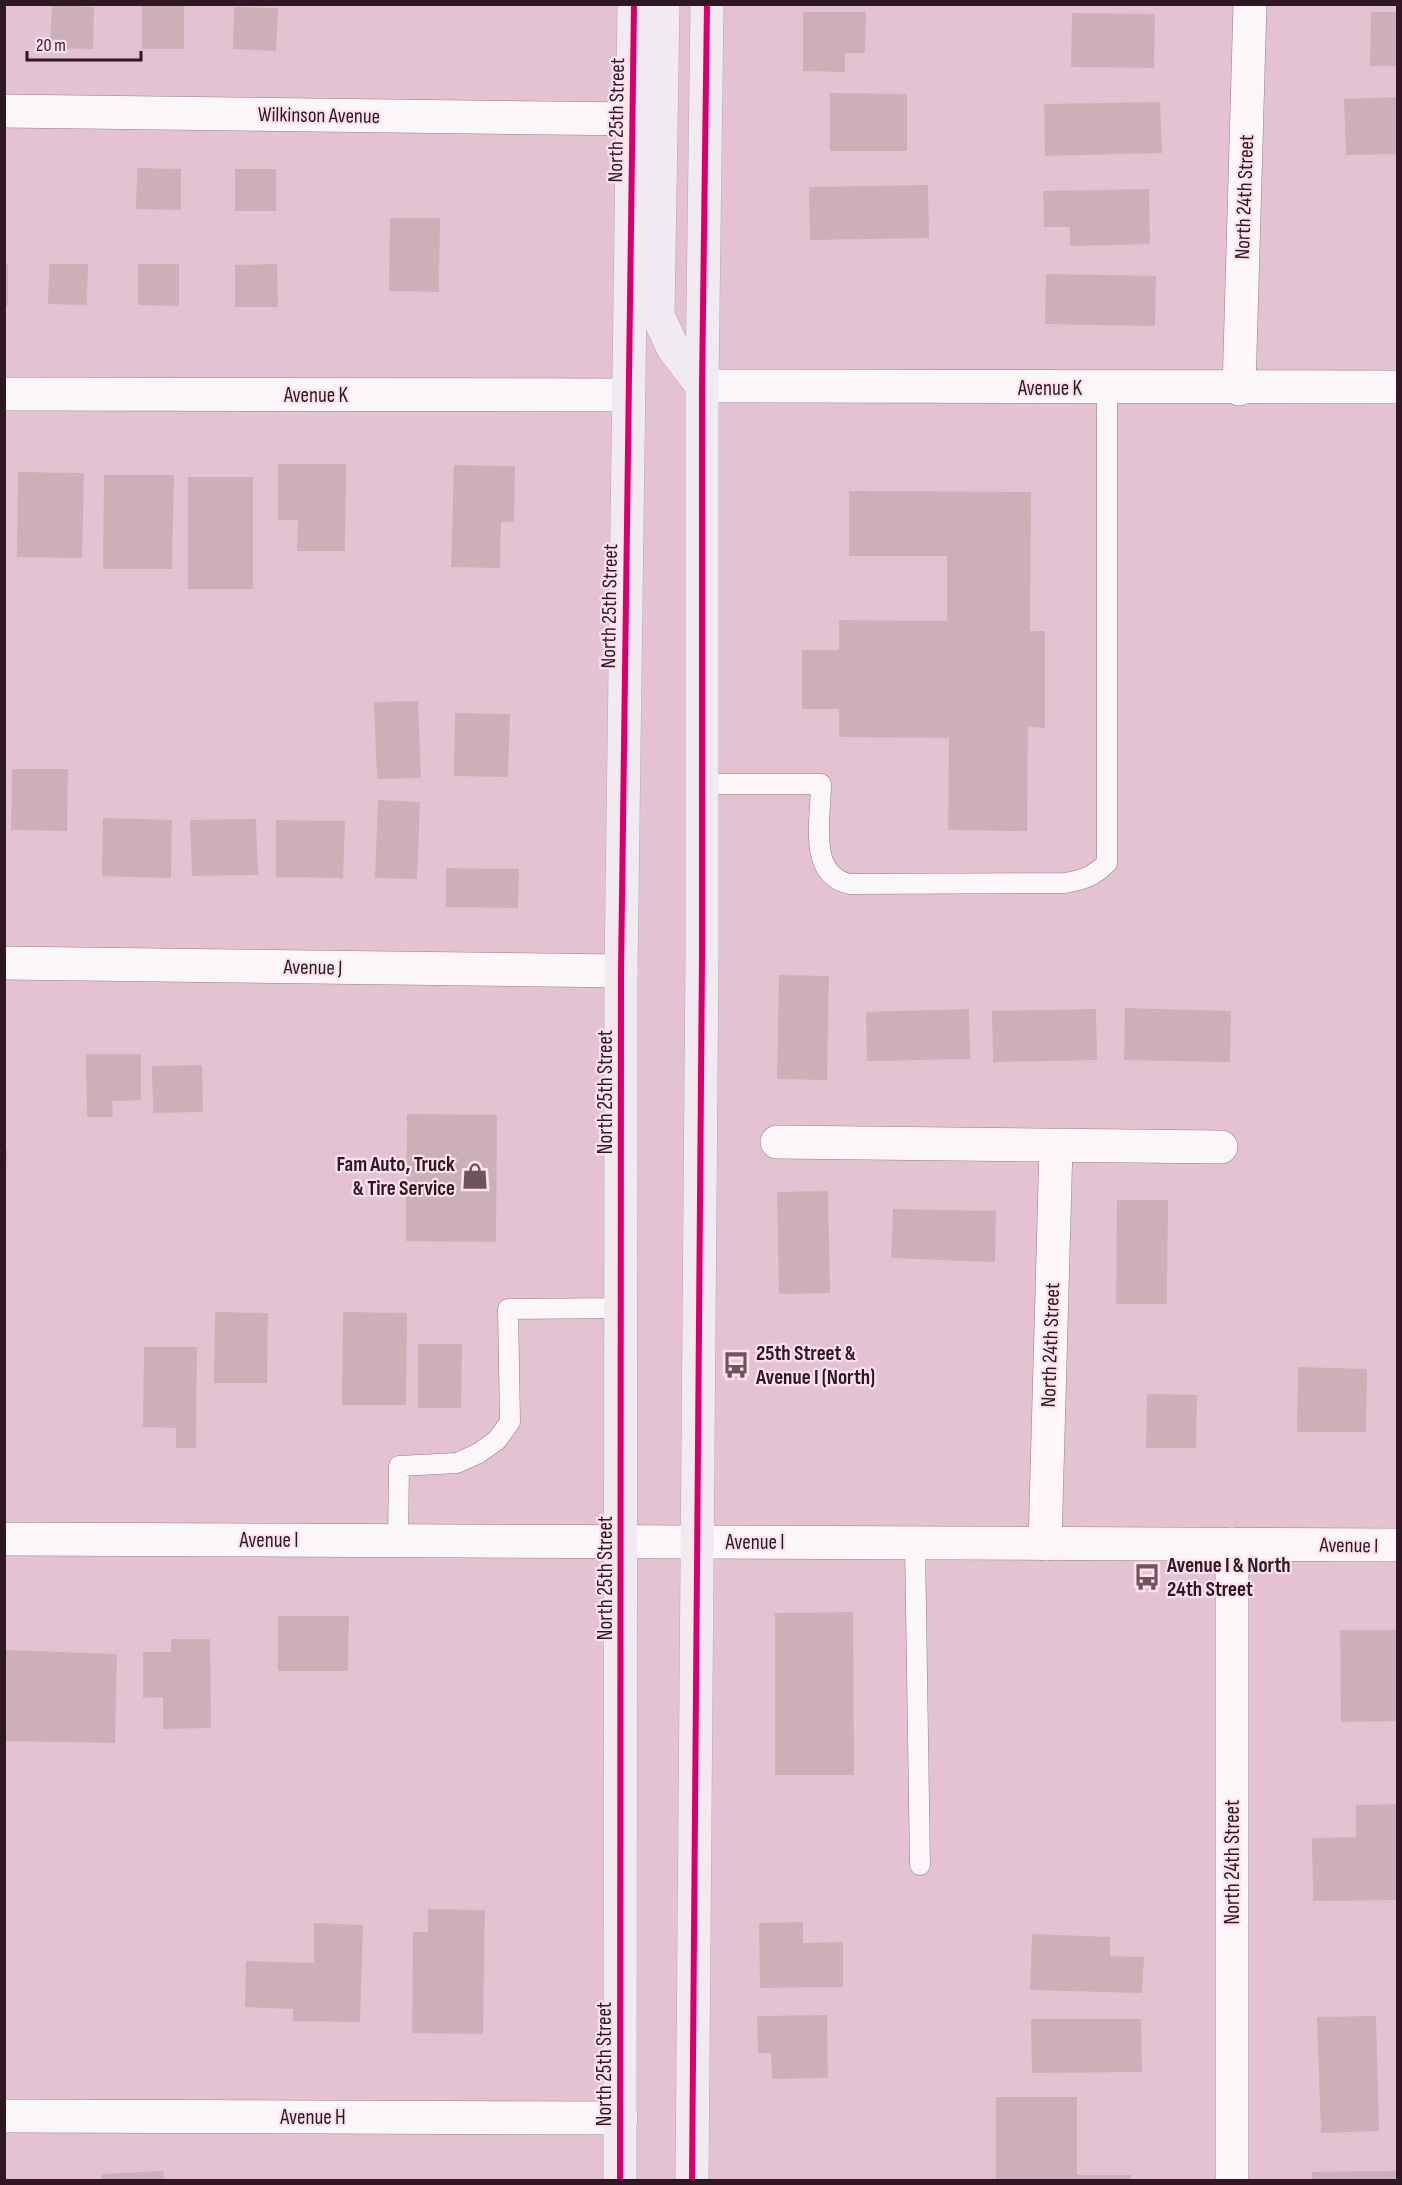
<svg xmlns="http://www.w3.org/2000/svg" width="1402" height="2185" font-family="'Sofia Sans Condensed',sans-serif">
<rect width="100%" height="100%" fill="#e5c2d1"/>
<g fill="#cdafb8">
<polygon points="52,5 94,7 93,49 50,48"/>
<polygon points="184,5 184,49 142,49 142,6"/>
<polygon points="234,7 278,8 276,51 233,49"/>
<polygon points="803,12 866,12 865,53 845,53 845,72 803,71"/>
<polygon points="1371,12 1398,12 1398,66 1370,66"/>
<polygon points="1072,13 1155,14 1154,68 1071,67"/>
<polygon points="830,93 907,94 907,151 830,151"/>
<polygon points="1398,97 1398,154 1346,155 1344,99"/>
<polygon points="1160,102 1162,153 1045,156 1044,104"/>
<polygon points="137,168 181,169 181,210 136,209"/>
<rect x="235" y="169" width="41" height="42"/>
<polygon points="928,185 929,238 810,240 809,187"/>
<polygon points="1149,189 1150,244 1070,246 1070,227 1044,227 1043,191"/>
<polygon points="390,218 440,218 439,292 389,291"/>
<rect x="4" y="264" width="4" height="41"/>
<polygon points="49,264 88,264 87,305 48,304"/>
<polygon points="138,264 179,264 179,306 138,305"/>
<polygon points="277,264 278,307 235,307 235,265"/>
<polygon points="1046,274 1156,276 1155,326 1045,324"/>
<polygon points="278,464 346,464 345,551 297,551 298,520 278,520"/>
<polygon points="454,465 515,466 514,522 501,522 500,568 451,567"/>
<polygon points="18,472 84,473 82,558 17,557"/>
<polygon points="104,475 174,475 172,569 103,569"/>
<rect x="188" y="477" width="65" height="112"/>
<polygon points="849,491 1031,492 1030,631 1045,631 1045,728 1028,727 1027,831 948,830 949,738 839,737 839,709 802,709 802,650 839,650 839,620 947,621 947,556 849,556"/>
<polygon points="418,701 421,778 377,779 374,702"/>
<polygon points="455,713 510,714 508,777 454,776"/>
<polygon points="12,769 68,769 67,831 11,830"/>
<polygon points="378,800 420,802 417,879 375,878"/>
<polygon points="103,818 172,820 171,878 102,876"/>
<polygon points="256,819 258,875 192,876 190,820"/>
<polygon points="276,820 345,821 343,878 276,877"/>
<polygon points="446,868 519,869 518,908 446,907"/>
<polygon points="779,975 829,976 827,1080 777,1079"/>
<polygon points="1125,1008 1231,1011 1230,1062 1124,1060"/>
<polygon points="969,1009 970,1059 867,1061 866,1012"/>
<polygon points="1096,1009 1097,1060 993,1062 992,1011"/>
<polygon points="86,1054 141,1054 141,1100 112,1101 113,1117 87,1117"/>
<polygon points="202,1065 203,1112 153,1113 152,1066"/>
<polygon points="407,1114 497,1115 496,1242 406,1241"/>
<polygon points="4,1150 7,1150 6,1171 4,1171"/>
<polygon points="828,1191 830,1293 779,1294 777,1192"/>
<polygon points="1117,1200 1168,1200 1167,1304 1116,1304"/>
<polygon points="893,1209 996,1211 995,1262 891,1258"/>
<polygon points="215,1312 268,1313 267,1383 214,1383"/>
<polygon points="343,1312 407,1313 406,1405 342,1405"/>
<polygon points="418,1344 462,1344 461,1408 418,1408"/>
<polygon points="144,1347 197,1347 196,1448 176,1448 176,1428 143,1427"/>
<polygon points="1298,1367 1367,1369 1366,1432 1297,1432"/>
<polygon points="1147,1394 1197,1395 1196,1448 1146,1448"/>
<polygon points="853,1612 854,1775 775,1775 775,1613"/>
<polygon points="278,1616 349,1616 348,1671 278,1671"/>
<polygon points="1340,1630 1398,1630 1398,1721 1341,1722"/>
<polygon points="171,1639 210,1639 211,1728 163,1729 163,1697 143,1698 143,1652 171,1652"/>
<polygon points="4,1650 117,1654 115,1743 4,1741"/>
<polygon points="1398,1804 1398,1900 1313,1901 1312,1838 1356,1837 1356,1805"/>
<polygon points="428,1909 485,1910 483,2034 412,2033 413,1932 428,1932"/>
<polygon points="803,1922 803,1943 843,1942 843,1987 760,1988 759,1923"/>
<polygon points="314,1923 363,1925 360,2022 293,2021 293,2009 245,2007 246,1961 314,1963"/>
<polygon points="1032,1934 1110,1937 1110,1956 1144,1957 1142,1993 1030,1990"/>
<polygon points="827,2015 828,2078 772,2079 771,2053 758,2053 757,2016"/>
<polygon points="1376,2016 1379,2131 1321,2133 1317,2017"/>
<polygon points="1031,2019 1141,2019 1142,2072 1032,2073"/>
<polygon points="996,2097 1077,2097 1077,2175 1131,2175 1131,2180 996,2180"/>
<polygon points="163,2171 164,2180 102,2180 102,2174"/>
<polygon points="1398,2171 1398,2180 1312,2180 1312,2172"/>
</g>
<g fill="none" stroke-linecap="round" stroke-linejoin="round">
<defs>
<g id="service">
<path d="M702 784H821C821 819 807 875 850 884L1065 883C1083 880 1094 876 1107 863V388"/>
<polyline points="398,1541 399,1466 457,1463 479,1453 497,1440 510,1422 508,1309 621,1308"/>
<polyline points="915,1543 920,1865"/>
</g>
<g id="minor">
<polyline points="4,111 634,119"/>
<polyline points="702,386 1398,387"/>
<polyline points="1239,389 1250,4"/>
<polyline points="4,394 628,395"/>
<polyline points="4,963 621,971"/>
<polyline points="777,1142 1221,1147"/>
<polyline points="4,1539 1398,1545"/>
<polyline points="1045,1544 1056,1146"/>
<polyline points="4,2116 621,2118"/>
<polyline points="1232,2180 1232,1544"/>
</g>
<g id="primary">
<polyline points="663,4 658,316 673,348 702,386"/>
<polyline points="620,2180 621,971 634,4"/>
<polyline points="692,2180 702,956 702,386 707,4"/>
</g>
</defs>
<use href="#service" stroke="#957c87" stroke-width="21"/>
<use href="#minor" stroke="#957c87" stroke-width="34"/>
<use href="#primary" stroke="#b7a5b4" stroke-width="34"/>
<use href="#service" stroke="#fbf6f8" stroke-width="20"/>
<use href="#minor" stroke="#fbf6f8" stroke-width="33"/>
<use href="#primary" stroke="#f1ebf1" stroke-width="33"/>
<defs>
<g id="cycleway">
<polyline points="620,2180 621,971 634,4"/>
<polyline points="692,2180 702,956 702,386 707,4"/>
</g>
</defs>
<use href="#cycleway" stroke="#fce2ed" stroke-width="10"/>
<use href="#cycleway" stroke="#d6006c" stroke-width="6"/>
</g>
<defs>
<symbol id="shop-bare" viewBox="-9 -9 18 18"><path d="M-5-2.5h2.3a2.7 3.5 0 0 1 5.4 0H5L5.5 6h-11ZM-1.5-2.5h3a1.5 2.3 0 0 0-3 0Z" fill="#6f5460" stroke="#fce2ed" stroke-width="2.5" paint-order="stroke"/></symbol>
<symbol id="bus-bare" viewBox="-9 -9 18 18"><path d="M-5-6H5V4H4V6H2V4H-2V6H-4V4H-5ZM-3.5-4V0h7V-4ZM-3.5 1.2v1.5H-2V1.2ZM2 1.2v1.5H3.5V1.2Z" fill="#6f5460" stroke="#fce2ed" stroke-width="2.5" paint-order="stroke"/></symbol>
</defs>
<g fill-rule="evenodd">
<use href="#shop-bare" x="456" y="1157" width="38" height="38"/>
<use href="#bus-bare" x="717" y="1346" width="38" height="38"/>
<use href="#bus-bare" x="1128" y="1558" width="38" height="38"/>
</g>
<g text-anchor="middle" stroke-width="4.5" stroke-linejoin="round" paint-order="stroke">
<g font-size="21" fill="#2f1823" stroke="#fce2ed">
<text transform="translate(319 115) rotate(1)" y="7">Wilkinson Avenue</text>
<text transform="translate(616 120) rotate(-89)" y="7">North 25th Street</text>
<text transform="translate(1244 197) rotate(-88)" y="7">North 24th Street</text>
<text x="1050" y="395">Avenue K</text>
<text x="316" y="402">Avenue K</text>
<text transform="translate(609 606) rotate(-89)" y="7">North 25th Street</text>
<text transform="translate(313 967) rotate(1)" y="7">Avenue J</text>
<text transform="translate(605 1092) rotate(-90)" y="7">North 25th Street</text>
<text transform="translate(1050 1345) rotate(-88)" y="7">North 24th Street</text>
<text x="269" y="1547">Avenue I</text>
<text x="755" y="1549">Avenue I</text>
<text transform="translate(1349 1545) rotate(1)" y="7">Avenue I</text>
<text transform="translate(605 1578) rotate(-90)" y="7">North 25th Street</text>
<text transform="translate(1232 1862) rotate(-90)" y="7">North 24th Street</text>
<text transform="translate(604 2064) rotate(-90)" y="7">North 25th Street</text>
<text x="313" y="2124">Avenue H</text>
</g>
<g font-size="21" font-weight="bold" fill="#2f1823" stroke="#fce2ed" text-anchor="start">
<text x="455" y="1171" text-anchor="end">Fam Auto, Truck<tspan x="455" dy="24">&amp; Tire Service</tspan></text>
<text x="756" y="1360">25th Street &amp;<tspan x="756" dy="24">Avenue I (North)</tspan></text>
<text x="1167" y="1572">Avenue I &amp; North<tspan x="1167" dy="24">24th Street</tspan></text>
</g>
</g>
<rect width="1402" height="2185" fill="none" stroke="#2f1823" stroke-width="12"/>
<path d="M27 51v9h114v-9" fill="none" stroke="#2f1823" stroke-width="3"/>
<text x="36" y="51" font-size="18" fill="#2f1823" stroke="#fce2ed" stroke-width="4.5" paint-order="stroke">20 m</text>
</svg>
